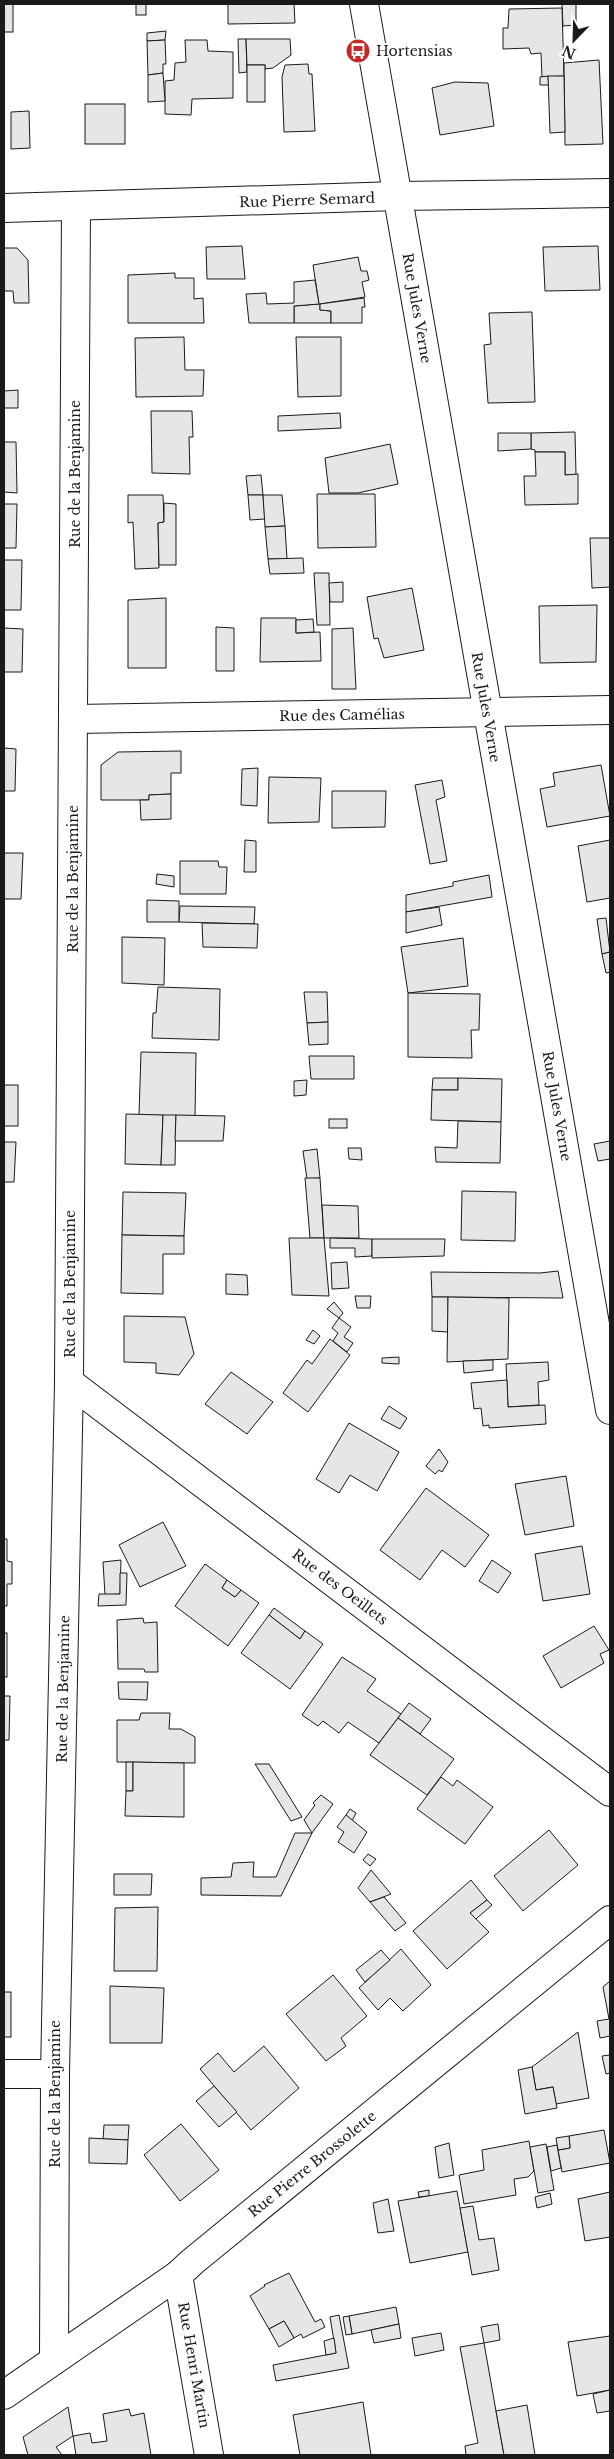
<svg xmlns="http://www.w3.org/2000/svg" width="614" height="2459" font-family="'Libre Baskerville',serif">
<rect width="100%" height="100%" fill="#fff"/>
<g fill="#e6e6e6" stroke="#1a1a1a">
<rect x="4" y="4" width="9" height="28"/>
<rect x="136" y="4" width="10" height="11"/>
<polygon points="228,4 294,4 295,23 228,24"/>
<polygon points="562,4 576,4 576,25 563,26"/>
<polygon points="562,8 564,76 542,77 541,53 531,54 529,48 503,49 503,28 508,28 509,9"/>
<polygon points="166,31 165,40 147,41 147,33"/>
<polygon points="238,39 246,39 247,72 239,73"/>
<polygon points="246,39 290,39 291,55 273,68 265,69 265,65 247,65"/>
<polygon points="165,40 166,64 163,64 163,73 148,75 147,41"/>
<polygon points="185,40 207,40 208,51 233,52 233,98 192,99 191,115 165,114 165,81 174,80 175,63 186,62"/>
<polygon points="599,60 603,144 565,145 564,63"/>
<polygon points="308,64 309,74 312,74 315,131 284,132 282,77 285,65"/>
<rect x="247" y="65" width="18" height="37"/>
<polygon points="163,73 165,101 148,102 148,75"/>
<polygon points="548,76 549,85 540,85 540,77"/>
<polygon points="548,76 564,76 565,132 550,133"/>
<polygon points="455,82 488,83 494,126 440,135 432,88"/>
<rect x="85" y="104" width="40" height="40"/>
<polygon points="29,111 30,148 11,149 11,112"/>
<polygon points="242,246 245,279 207,279 206,247"/>
<polygon points="598,246 600,290 545,291 543,247"/>
<polygon points="4,248 17,248 28,260 29,303 14,303 13,291 4,291"/>
<polygon points="358,257 361,271 367,271 369,280 362,282 365,297 320,304 320,310 331,311 331,323 294,323 294,306 319,304 313,265"/>
<polygon points="175,273 175,278 194,278 194,299 203,298 204,323 128,323 128,275"/>
<polygon points="315,280 319,304 294,306 294,323 249,323 246,294 266,293 267,304 294,303 294,282"/>
<polygon points="364,298 365,307 362,307 362,323 331,323 331,311 320,310 320,304"/>
<polygon points="532,312 535,402 488,403 484,345 491,344 489,313"/>
<polygon points="184,337 185,370 204,370 203,396 136,397 135,338"/>
<polygon points="296,337 341,337 341,396 298,397"/>
<polygon points="18,390 18,408 4,408 4,391"/>
<polygon points="151,411 192,411 193,437 189,437 190,474 152,473"/>
<polygon points="340,413 341,428 278,431 278,416"/>
<polygon points="575,432 576,475 565,475 565,452 535,452 535,450 531,449 531,433"/>
<polygon points="498,433 531,433 531,449 498,451"/>
<polygon points="4,442 16,442 17,493 4,492"/>
<polygon points="390,444 398,484 358,493 329,493 325,458"/>
<polygon points="535,452 565,452 565,475 578,474 578,504 525,505 524,476 536,476"/>
<polygon points="261,475 263,495 248,495 246,476"/>
<polygon points="317,494 375,494 376,547 318,548"/>
<polygon points="128,495 163,495 164,522 158,523 159,568 135,569 133,522 128,523"/>
<polygon points="248,495 263,495 265,519 250,520"/>
<polygon points="263,495 282,495 285,526 265,527"/>
<polygon points="164,503 176,504 176,565 159,565 158,523 164,522"/>
<polygon points="4,504 17,504 16,548 4,548"/>
<polygon points="285,526 287,559 268,559 265,527"/>
<polygon points="590,538 610,538 610,587 592,588"/>
<polygon points="303,558 304,573 270,574 268,559"/>
<polygon points="4,560 22,560 21,610 4,610"/>
<polygon points="314,573 329,573 330,625 317,625"/>
<polygon points="343,582 343,602 330,602 329,583"/>
<polygon points="412,588 424,650 384,658 378,638 374,639 367,597"/>
<polygon points="166,598 166,668 128,668 128,600"/>
<polygon points="597,605 596,662 540,663 539,606"/>
<polygon points="261,618 296,618 296,633 320,632 321,661 260,662"/>
<polygon points="313,619 314,632 296,633 296,620"/>
<polygon points="216,627 234,628 234,671 216,671"/>
<polygon points="4,628 23,629 22,672 4,672"/>
<polygon points="353,628 356,689 332,689 332,629"/>
<polygon points="4,748 16,749 15,791 4,791"/>
<polygon points="181,751 181,773 171,773 171,794 149,795 149,800 101,800 101,765 118,752"/>
<polygon points="601,765 610,816 547,827 540,789 555,786 553,773"/>
<polygon points="258,768 257,806 241,805 242,769"/>
<polygon points="269,777 321,778 319,822 268,823"/>
<polygon points="442,780 445,797 436,800 447,861 430,864 415,785"/>
<polygon points="332,791 386,791 385,827 332,828"/>
<polygon points="171,794 171,819 141,820 140,800 149,800 149,795"/>
<polygon points="245,840 256,841 256,872 244,872"/>
<polygon points="610,840 610,898 587,902 578,846"/>
<polygon points="4,853 23,853 21,899 4,899"/>
<polygon points="180,861 218,861 219,867 227,867 226,894 180,894"/>
<polygon points="157,874 174,876 174,887 156,884"/>
<polygon points="489,875 492,897 406,912 406,895 453,886 453,882"/>
<polygon points="147,900 179,901 179,922 147,922"/>
<polygon points="180,906 255,907 254,924 179,922"/>
<polygon points="439,907 442,925 406,933 406,912"/>
<polygon points="606,918 610,952 602,954 597,919"/>
<polygon points="202,923 258,924 257,948 203,947"/>
<polygon points="122,937 165,938 164,985 122,983"/>
<polygon points="463,938 468,986 408,993 401,947"/>
<polygon points="610,952 610,972 606,973 602,954"/>
<polygon points="158,987 220,989 219,1040 152,1038 153,1013 156,1013"/>
<polygon points="304,992 327,992 328,1022 307,1023"/>
<polygon points="408,993 480,994 479,1030 471,1030 472,1058 408,1057"/>
<polygon points="328,1022 328,1044 309,1045 307,1023"/>
<polygon points="141,1052 196,1053 195,1116 139,1115"/>
<polygon points="309,1056 354,1056 354,1079 311,1079"/>
<polygon points="433,1078 458,1078 458,1090 432,1090"/>
<polygon points="458,1078 502,1079 501,1122 431,1120 432,1090 458,1090"/>
<polygon points="307,1080 306,1095 294,1096 294,1081"/>
<rect x="4" y="1085" width="14" height="41"/>
<polygon points="126,1114 163,1115 161,1165 125,1164"/>
<polygon points="163,1115 176,1115 175,1165 161,1165"/>
<polygon points="176,1115 225,1116 223,1141 175,1141"/>
<rect x="329" y="1119" width="18" height="9"/>
<polygon points="458,1121 501,1122 500,1163 436,1162 435,1147 457,1148"/>
<polygon points="610,1141 610,1159 598,1161 594,1144"/>
<polygon points="4,1142 16,1142 14,1182 4,1182"/>
<polygon points="348,1148 361,1148 362,1160 349,1159"/>
<polygon points="317,1149 320,1178 307,1179 303,1151"/>
<polygon points="305,1178 320,1178 324,1238 310,1238"/>
<polygon points="462,1191 516,1192 515,1241 461,1240"/>
<polygon points="123,1192 186,1193 184,1236 122,1235"/>
<polygon points="322,1205 358,1206 359,1238 324,1238"/>
<polygon points="122,1235 184,1236 184,1254 163,1254 163,1294 121,1293"/>
<polygon points="289,1238 324,1238 329,1296 292,1295"/>
<polygon points="330,1238 372,1239 372,1256 355,1257 355,1248 330,1248"/>
<polygon points="372,1239 445,1239 444,1256 372,1258"/>
<polygon points="347,1262 349,1288 332,1289 331,1263"/>
<polygon points="558,1271 563,1298 432,1297 431,1272 540,1273"/>
<polygon points="226,1274 247,1275 248,1295 226,1294"/>
<polygon points="355,1296 371,1296 370,1308 357,1308"/>
<polygon points="432,1297 448,1297 448,1332 432,1331"/>
<polygon points="448,1297 509,1298 508,1359 447,1362"/>
<polygon points="334,1302 343,1313 339,1318 327,1309"/>
<polygon points="124,1316 185,1317 194,1354 179,1375 156,1373 156,1363 124,1362"/>
<polygon points="339,1318 351,1327 344,1337 353,1343 347,1352 333,1341 338,1333 332,1328"/>
<polygon points="313,1330 320,1336 314,1344 306,1340"/>
<polygon points="330,1339 350,1355 308,1412 283,1393 307,1360 312,1364"/>
<polygon points="399,1357 399,1364 382,1363 382,1358"/>
<polygon points="493,1360 493,1370 464,1373 463,1361"/>
<polygon points="548,1362 549,1380 538,1382 539,1405 508,1407 506,1364"/>
<polygon points="231,1372 273,1402 247,1434 205,1404"/>
<polygon points="507,1380 508,1407 545,1405 546,1424 489,1428 489,1425 483,1426 481,1408 474,1409 471,1383"/>
<polygon points="389,1406 407,1418 400,1429 381,1419"/>
<polygon points="349,1423 399,1452 377,1491 350,1475 339,1493 316,1479"/>
<polygon points="439,1449 448,1462 442,1472 439,1470 435,1474 426,1466"/>
<polygon points="566,1476 574,1526 525,1535 515,1484"/>
<polygon points="426,1488 489,1535 465,1567 442,1550 420,1580 380,1550"/>
<polygon points="163,1522 186,1566 140,1587 119,1545"/>
<polygon points="4,1539 7,1539 7,1561 12,1562 12,1584 7,1584 7,1606 4,1606"/>
<polygon points="582,1546 590,1594 543,1601 535,1554"/>
<polygon points="121,1560 120,1594 105,1595 103,1562"/>
<polygon points="492,1560 511,1573 498,1593 479,1581"/>
<polygon points="205,1564 227,1580 222,1588 235,1597 241,1590 259,1603 228,1646 175,1606"/>
<polygon points="120,1573 127,1573 126,1605 98,1606 99,1594 120,1594"/>
<polygon points="227,1580 241,1590 235,1597 222,1588"/>
<polygon points="274,1608 305,1631 300,1639 269,1615"/>
<polygon points="269,1615 300,1639 305,1631 323,1644 290,1689 241,1653"/>
<polygon points="143,1618 144,1623 157,1622 158,1672 145,1672 144,1669 118,1669 117,1620"/>
<polygon points="594,1626 609,1650 600,1654 604,1663 561,1688 543,1656"/>
<rect x="4" y="1633" width="3" height="44"/>
<polygon points="342,1657 376,1679 367,1691 401,1714 379,1743 348,1722 339,1733 323,1721 318,1726 302,1715"/>
<polygon points="118,1682 148,1682 147,1700 119,1699"/>
<polygon points="4,1696 10,1696 9,1740 4,1740"/>
<polygon points="409,1703 431,1719 420,1734 398,1718"/>
<polygon points="141,1713 170,1713 169,1729 181,1729 195,1737 195,1763 117,1762 117,1720 139,1720"/>
<polygon points="398,1718 454,1759 427,1795 370,1755"/>
<rect x="126" y="1762" width="7" height="29"/>
<polygon points="133,1762 184,1763 184,1817 125,1816 126,1791 133,1791"/>
<polygon points="255,1764 269,1764 302,1817 291,1821"/>
<polygon points="441,1777 453,1786 457,1780 493,1807 465,1844 417,1809"/>
<polygon points="321,1795 333,1804 312,1833 304,1820 315,1805 313,1803"/>
<polygon points="350,1809 356,1813 352,1821 346,1815"/>
<polygon points="346,1815 367,1832 354,1853 338,1842 344,1832 337,1827"/>
<polygon points="549,1830 578,1865 523,1911 494,1876"/>
<polygon points="295,1833 312,1833 281,1896 201,1895 201,1878 231,1877 233,1863 254,1862 253,1877 276,1877"/>
<polygon points="368,1854 376,1859 370,1866 363,1860"/>
<polygon points="371,1870 391,1894 370,1902 358,1888"/>
<polygon points="114,1874 152,1874 151,1895 114,1895"/>
<polygon points="471,1880 487,1900 470,1913 489,1932 447,1969 413,1931"/>
<polygon points="384,1897 406,1923 395,1931 370,1902"/>
<polygon points="487,1900 492,1905 476,1919 470,1913"/>
<polygon points="158,1907 157,1971 114,1971 115,1908"/>
<polygon points="401,1949 431,1985 403,2011 390,1998 378,2010 359,1988"/>
<polygon points="381,1950 390,1960 365,1982 356,1970"/>
<polygon points="333,1975 367,2016 341,2038 346,2046 326,2061 286,2014"/>
<polygon points="610,1981 610,2036 600,2038 597,2021 609,2019 603,1987"/>
<polygon points="110,1986 164,1988 162,2043 110,2043"/>
<rect x="4" y="1992" width="7" height="45"/>
<polygon points="578,2032 589,2098 556,2104 553,2087 536,2090 532,2067"/>
<polygon points="264,2046 299,2088 251,2130 200,2069 218,2053 234,2072"/>
<polygon points="610,2055 610,2073 606,2074 602,2056"/>
<polygon points="532,2067 536,2090 553,2087 557,2108 525,2114 518,2070"/>
<polygon points="214,2086 237,2112 219,2127 196,2101"/>
<polygon points="181,2124 219,2170 180,2201 144,2155"/>
<polygon points="104,2125 129,2125 128,2140 103,2139"/>
<polygon points="604,2130 610,2163 562,2172 558,2150 570,2148 569,2136"/>
<polygon points="569,2136 570,2148 558,2150 556,2138"/>
<polygon points="89,2138 128,2140 127,2164 89,2163"/>
<polygon points="529,2141 534,2171 528,2177 514,2179 516,2195 464,2204 459,2175 484,2170 482,2150"/>
<polygon points="449,2143 454,2175 439,2178 435,2147"/>
<polygon points="546,2144 554,2190 538,2193 530,2147"/>
<polygon points="557,2145 561,2168 551,2171 547,2147"/>
<polygon points="429,2190 429,2196 419,2197 418,2192"/>
<polygon points="457,2191 468,2252 410,2263 398,2201"/>
<polygon points="610,2192 610,2237 585,2241 578,2199"/>
<polygon points="550,2193 552,2204 537,2208 535,2197"/>
<polygon points="388,2199 394,2231 378,2233 373,2203"/>
<polygon points="473,2206 479,2240 494,2238 499,2270 472,2275 460,2208"/>
<polygon points="289,2273 315,2322 321,2319 325,2327 303,2338 301,2334 294,2338 284,2321 269,2329 250,2296 265,2286 264,2285"/>
<polygon points="396,2307 399,2324 352,2334 349,2316"/>
<polygon points="339,2315 349,2368 276,2381 273,2365 336,2353 330,2317"/>
<polygon points="349,2316 352,2334 346,2335 343,2317"/>
<polygon points="284,2321 294,2338 279,2347 269,2329"/>
<polygon points="399,2324 401,2338 374,2343 371,2330"/>
<polygon points="498,2324 500,2340 484,2343 481,2327"/>
<polygon points="441,2333 444,2350 415,2356 412,2338"/>
<polygon points="610,2336 610,2390 577,2396 568,2342"/>
<polygon points="334,2338 336,2353 326,2355 324,2341"/>
<polygon points="484,2343 496,2411 504,2455 466,2455 465,2446 478,2443 460,2347"/>
<polygon points="610,2390 610,2411 597,2413 593,2394"/>
<polygon points="363,2402 371,2455 300,2455 293,2415"/>
<polygon points="527,2405 535,2455 504,2455 496,2411"/>
<polygon points="68,2407 73,2436 56,2447 62,2455 28,2455 23,2437"/>
<polygon points="129,2409 131,2416 144,2413 151,2455 76,2455 73,2436 90,2433 92,2443 107,2441 103,2414"/>
</g>
<g fill="none" stroke-linecap="round" stroke-linejoin="round">
<defs>
<g id="street">
<polyline points="364,4 610,1410"/>
<polyline points="4,208 398,196 610,193"/>
<polyline points="75,719 610,710"/>
<polyline points="69,1382 610,1792"/>
<polyline points="4,2074 55,2074"/>
<polyline points="178,2275 209,2455"/>
<polyline points="54,2360 55,2074 69,1382 76,208"/>
<polyline points="4,2395 178,2275 192,2262 610,1920"/>
</g>
</defs>
<use href="#street" stroke="#1a1a1a" stroke-width="30"/>
<use href="#street" stroke="#fff" stroke-width="28"/>
</g>
<defs>
<symbol id="bus-disc" viewBox="-11 -11 22 22"><circle r="9.5" fill="#c62828" stroke="#fff"/><path d="M-5-6H5V4H4V6H2V4H-2V6H-4V4H-5ZM-3.5-4V0h7V-4ZM-3.5 1.2v1.5H-2V1.2ZM2 1.2v1.5H3.5V1.2Z" fill="#fff"/></symbol>
</defs>
<g fill-rule="evenodd">
<use href="#bus-disc" x="344" y="37" width="28" height="28"/>
</g>
<g text-anchor="middle" stroke-width="4" stroke-linejoin="round" paint-order="stroke">
<g font-size="14" fill="#1a1a1a" stroke="#fff" text-anchor="start">
<text x="376" y="56">Hortensias</text>
</g>
<g font-size="14" fill="#1a1a1a" stroke="#fff">
<text transform="translate(307 200) rotate(-2)" y="5">Rue Pierre Semard</text>
<text transform="translate(417 308) rotate(80)" y="5">Rue Jules Verne</text>
<text transform="translate(75 474) rotate(-90)" y="5">Rue de la Benjamine</text>
<text transform="translate(486 707) rotate(80)" y="5">Rue Jules Verne</text>
<text transform="translate(342 715) rotate(-1)" y="5">Rue des Camélias</text>
<text transform="translate(73 879) rotate(-90)" y="5">Rue de la Benjamine</text>
<text transform="translate(557 1106) rotate(80)" y="5">Rue Jules Verne</text>
<text transform="translate(70 1284) rotate(-90)" y="5">Rue de la Benjamine</text>
<text transform="translate(340 1587) rotate(37)" y="5">Rue des Oeillets</text>
<text transform="translate(63 1689) rotate(-89)" y="5">Rue de la Benjamine</text>
<text transform="translate(55 2094) rotate(-90)" y="5">Rue de la Benjamine</text>
<text transform="translate(312 2164) rotate(-39)" y="5">Rue Pierre Brossolette</text>
<text transform="translate(194 2365) rotate(80)" y="5">Rue Henri Martin</text>
</g>
</g>
<rect width="614" height="2459" fill="none" stroke="#1a1a1a" stroke-width="10"/>
<g transform="translate(574 40) rotate(203)" stroke="#ffffff" stroke-width="4" paint-order="stroke">
<path d="M0-4L9 19L0 12L-9 19Z" fill="#1a1a1a"/>
<text y="-8" font-size="14" font-weight="bold" text-anchor="middle" fill="#1a1a1a">N</text>
</g>
</svg>
